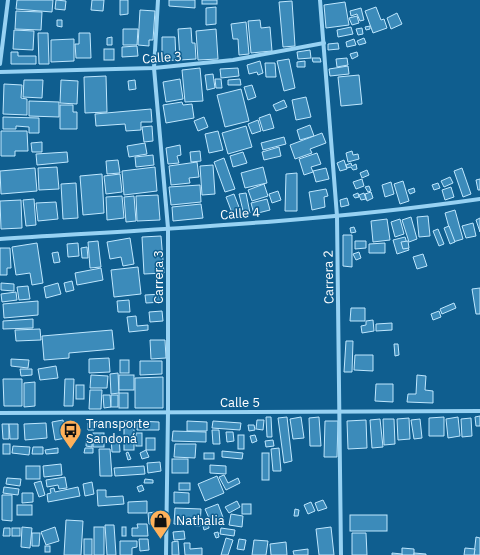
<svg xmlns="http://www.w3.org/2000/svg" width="480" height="555" font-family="'IBM Plex Sans',sans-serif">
<rect width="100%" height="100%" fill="#0f5e8f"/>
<g fill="#3c8bba" stroke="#bfe7fe">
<polygon points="17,0 53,0 52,12 16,9"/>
<polygon points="56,0 66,1 65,10 55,9"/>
<polygon points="92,0 104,0 103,11 91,10"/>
<polygon points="120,0 128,0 128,14 120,15"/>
<polygon points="169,0 195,0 195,8 169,6"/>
<rect x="202" y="0" width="15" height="4"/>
<polygon points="292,1 295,46 283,47 279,2"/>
<polygon points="345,2 349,25 326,28 324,5"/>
<polygon points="216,7 216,24 206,25 206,8"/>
<polygon points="376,7 381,20 384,19 387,28 373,33 365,11"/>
<polygon points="361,8 364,20 360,21 357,14 351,16 350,11"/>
<polygon points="140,10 155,11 153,40 149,40 149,46 138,45"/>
<polygon points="16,11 42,12 41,30 15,29"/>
<polygon points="397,13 402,24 391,29 387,18"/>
<polygon points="357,16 359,23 352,25 349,18"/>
<polygon points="57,20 62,20 62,27 57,26"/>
<polygon points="260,20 261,28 270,27 272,51 251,53 248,21"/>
<polygon points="246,22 249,54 239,55 238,39 233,39 231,24"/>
<polygon points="370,26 370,29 366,30 365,27"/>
<polygon points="351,27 353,34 338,37 337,30"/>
<polygon points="191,28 192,43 195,43 196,59 180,60 178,29"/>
<polygon points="362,28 363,34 358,35 356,29"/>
<polygon points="123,29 138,29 137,45 123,45"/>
<polygon points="216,29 218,59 198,60 196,31"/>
<polygon points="14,30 34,31 33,50 13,49"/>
<polygon points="38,33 48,33 49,64 39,64"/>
<polygon points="79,33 90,33 91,58 76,58 75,44 79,44"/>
<polygon points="112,37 112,45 107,45 107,38"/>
<polygon points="162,37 175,37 176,60 162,61"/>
<polygon points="364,38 366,43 359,45 357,41"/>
<polygon points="74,39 74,61 51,62 51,40"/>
<polygon points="354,39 356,45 347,47 346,42"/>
<polygon points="338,43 339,49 328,50 328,44"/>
<polygon points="137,46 138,56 122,57 122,47"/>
<rect x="104" y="49" width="10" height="11"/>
<polygon points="310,50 311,58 298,59 297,52"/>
<polygon points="11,52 18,52 18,56 36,56 36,64 11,64"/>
<polygon points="357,52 358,56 352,59 350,54"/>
<polygon points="312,58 320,58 321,62 313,62"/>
<polygon points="347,58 348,65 337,67 336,59"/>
<polygon points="289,59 295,88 284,91 277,61"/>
<polygon points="260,61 263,73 258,75 257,72 249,74 247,65"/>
<polygon points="305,61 305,67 297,67 297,62"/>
<polygon points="265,63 275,63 276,77 266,77"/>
<polygon points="348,66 349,74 330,76 329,69"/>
<polygon points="200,68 203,101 185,102 182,70"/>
<polygon points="238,68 239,76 221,78 220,69"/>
<polygon points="213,74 215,88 207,90 205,75"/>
<polygon points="359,75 362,104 341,106 338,77"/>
<polygon points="106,76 107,112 85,113 84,77"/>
<polygon points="180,79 183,99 166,102 163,82"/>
<polygon points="215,79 221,79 222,88 216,88"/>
<polygon points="240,79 241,85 228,85 228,80"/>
<polygon points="24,80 43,80 42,98 23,97"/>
<polygon points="61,80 78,81 77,104 60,103"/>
<polygon points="135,80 136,89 129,90 128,81"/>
<polygon points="4,84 22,85 21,98 27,99 27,115 3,114"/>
<polygon points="252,85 256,97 248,100 244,87"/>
<polygon points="241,89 249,121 225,127 217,95"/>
<polygon points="306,97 311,117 296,120 292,100"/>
<polygon points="284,100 287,107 276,111 273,105"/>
<polygon points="29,101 59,102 59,117 29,116"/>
<polygon points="182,102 183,105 192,104 194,118 166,123 163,105"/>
<polygon points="60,105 73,105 73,112 77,112 77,129 60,129"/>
<polygon points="151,109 152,122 141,122 141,130 126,131 125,124 96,126 95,114"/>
<polygon points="270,114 274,128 263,131 259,118"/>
<polygon points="3,117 39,118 39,133 29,133 29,127 16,126 16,129 3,129"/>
<polygon points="204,117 208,127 198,131 194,121"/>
<polygon points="258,120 261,131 252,134 248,124"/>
<polygon points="310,125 314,136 300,140 297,130"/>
<polygon points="152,126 153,141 144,142 142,127"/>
<polygon points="246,126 252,147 228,154 222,133"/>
<polygon points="1,131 27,131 28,151 15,151 15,156 1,156"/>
<polygon points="218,131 223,150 209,153 205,134"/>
<polygon points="322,133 326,143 310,149 312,153 295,159 290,145"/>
<polygon points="284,137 286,144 263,150 261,143"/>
<polygon points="42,142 42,152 32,152 31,143"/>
<polygon points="145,143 147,154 129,157 127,146"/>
<polygon points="180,145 181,155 177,156 179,163 168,164 166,148"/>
<polygon points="279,147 281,156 264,160 262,152"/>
<polygon points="200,151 201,161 191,162 190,152"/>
<polygon points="352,151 353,155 358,154 359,159 348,162 346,153"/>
<polygon points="67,152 68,162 37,165 36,154"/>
<polygon points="243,152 247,163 233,167 230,156"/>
<polygon points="317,153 321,164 311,167 313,172 304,175 299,159"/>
<polygon points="153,155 154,165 136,167 135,157"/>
<polygon points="224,158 235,189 225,192 214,162"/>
<polygon points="118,160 120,173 107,174 106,161"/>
<polygon points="344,160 347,169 340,171 337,163"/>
<polygon points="197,162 199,177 189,178 190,183 171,185 169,166"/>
<polygon points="351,163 352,166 356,164 357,169 353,170 351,167 347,168 346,165"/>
<polygon points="213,165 215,194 202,195 200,166"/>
<polygon points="57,167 59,189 39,190 38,168"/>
<polygon points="155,167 157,191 124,195 122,171"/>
<polygon points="263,167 267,183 245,188 241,173"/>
<polygon points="35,168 37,191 1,194 0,171"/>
<polygon points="326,168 329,179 316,182 313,171"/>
<polygon points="462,168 471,194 463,197 454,171"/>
<polygon points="367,170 369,175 362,178 360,173"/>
<polygon points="297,173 297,211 285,211 286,174"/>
<polygon points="102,174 104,213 83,215 80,176"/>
<polygon points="120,174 122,192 106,194 104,176"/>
<polygon points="450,177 453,183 444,187 441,181"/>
<polygon points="362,179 364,186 356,189 353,182"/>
<polygon points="480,179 480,190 478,190 476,180"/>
<polygon points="403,181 409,201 400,204 394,184"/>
<polygon points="391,182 394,194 385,197 382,185"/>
<polygon points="76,183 78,218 63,219 61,184"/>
<polygon points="438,183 440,188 434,190 432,185"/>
<polygon points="264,184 268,196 252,201 248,190"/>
<polygon points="200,185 201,202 171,205 169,187"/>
<polygon points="369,186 371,191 368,192 365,187"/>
<polygon points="451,187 454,197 445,200 442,190"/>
<polygon points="414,188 415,192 410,194 408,190"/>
<polygon points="326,189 328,196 324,197 325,207 312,210 309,192"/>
<polygon points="278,191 281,200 272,203 269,194"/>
<polygon points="371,192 373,198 367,201 365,194"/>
<polygon points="246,193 250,213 244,215 239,194"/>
<polygon points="358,193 359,197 355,198 353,195"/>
<polygon points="364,193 366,199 361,200 359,195"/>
<polygon points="234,194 242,215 234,218 226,197"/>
<polygon points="158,195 160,220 137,221 136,196"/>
<polygon points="122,196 124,218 107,220 106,197"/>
<polygon points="134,196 136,221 126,222 124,197"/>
<polygon points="347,198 349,205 341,207 340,200"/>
<polygon points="34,199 36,225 26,226 23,200"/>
<polygon points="267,199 270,210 254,214 251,203"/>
<polygon points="21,200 22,228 1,229 0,201"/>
<polygon points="56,202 58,219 38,221 36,203"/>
<polygon points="201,204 203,218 173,221 172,207"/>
<polygon points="455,210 463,239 453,242 445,213"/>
<polygon points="428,216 430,236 419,237 417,217"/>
<polygon points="411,217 417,239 409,242 402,220"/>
<polygon points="480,218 480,232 476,220"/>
<polygon points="387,219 390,240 373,242 371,221"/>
<polygon points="400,219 404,234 395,237 391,222"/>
<polygon points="473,223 476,236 466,238 462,226"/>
<polygon points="449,226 455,242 450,244 444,228"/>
<polygon points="354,227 356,232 351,233 350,228"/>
<polygon points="438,229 444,244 439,246 433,231"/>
<polygon points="343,235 352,235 352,267 343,266"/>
<polygon points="161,236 164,273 144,274 142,237"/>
<polygon points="405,237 409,250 397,254 393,240"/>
<polygon points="130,238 134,264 123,266 121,257 110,259 107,242"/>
<polygon points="98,241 101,267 90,268 88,242"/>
<polygon points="355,241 366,241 366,248 355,249"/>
<polygon points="408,241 409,248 403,249 401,242"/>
<polygon points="37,243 43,283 32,285 30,273 16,275 12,247"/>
<polygon points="78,243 79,256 68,257 67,244"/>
<polygon points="385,243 385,253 369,253 369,244"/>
<polygon points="87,247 88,258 82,258 81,248"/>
<polygon points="0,248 10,248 11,268 7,268 7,275 0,275"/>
<polygon points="58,252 60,262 54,263 52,253"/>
<polygon points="359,252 361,258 356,260 353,254"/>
<polygon points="423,254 427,266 417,269 413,257"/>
<polygon points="138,267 141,294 114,297 111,270"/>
<polygon points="101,268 103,280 77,285 75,273"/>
<polygon points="72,281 74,290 66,292 64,283"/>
<polygon points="1,283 14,284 14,291 1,290"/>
<polygon points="58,283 61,294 46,298 44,287"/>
<polygon points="28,286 30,299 19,300 17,287"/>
<polygon points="480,288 480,314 476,314 472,289"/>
<polygon points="16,292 17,300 2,302 1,294"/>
<polygon points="162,294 163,302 146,303 145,295"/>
<polygon points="129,300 130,312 118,312 117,301"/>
<polygon points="38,301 38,315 4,318 3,304"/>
<polygon points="454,303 456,308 442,314 440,309"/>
<polygon points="351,308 365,308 365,321 350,321"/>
<polygon points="162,311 163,321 150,322 149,312"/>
<polygon points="439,311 441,317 433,320 431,314"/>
<polygon points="136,316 137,326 148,325 148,330 129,332 127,317"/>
<polygon points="33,319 33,328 3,329 3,321"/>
<polygon points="373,320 374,331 362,333 361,326 366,325 366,321"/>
<polygon points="392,323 392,330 376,331 376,324"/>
<polygon points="40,329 41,340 16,341 15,330"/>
<polygon points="112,330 114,349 69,353 69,358 44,360 42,336"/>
<polygon points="150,340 165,340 166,358 151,359"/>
<polygon points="346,341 353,341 352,372 344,372"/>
<polygon points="394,344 398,344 399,355 395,356"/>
<polygon points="355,355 373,355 373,371 354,370"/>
<polygon points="109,358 110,372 89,373 89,359"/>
<polygon points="11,359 29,360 28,368 11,366"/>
<rect x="120" y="360" width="9" height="13"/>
<polygon points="140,361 162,361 162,374 140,375"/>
<polygon points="56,366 58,378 40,380 38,369"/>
<polygon points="20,369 32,369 32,375 21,376"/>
<polygon points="118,373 119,393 111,394 110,374"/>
<polygon points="91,375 108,376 107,388 90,388"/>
<rect x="119" y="375" width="15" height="15"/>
<polygon points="417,375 426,376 425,390 433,391 433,403 407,402 408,394 416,394"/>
<polygon points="163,377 163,408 135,408 135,378"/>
<polygon points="3,379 22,379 22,406 4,406"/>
<polygon points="65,379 74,379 73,406 64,406"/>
<polygon points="35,382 35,406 24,407 24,383"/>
<polygon points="376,384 393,384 393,402 375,401"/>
<rect x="76" y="385" width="8" height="14"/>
<polygon points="90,390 102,390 101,409 89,409"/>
<rect x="119" y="393" width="9" height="15"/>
<polygon points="103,395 110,395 111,407 104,408"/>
<rect x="111" y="395" width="7" height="12"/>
<polygon points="480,416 480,426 476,426 475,417"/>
<polygon points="266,417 271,417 272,437 267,437"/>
<polygon points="287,417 292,461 284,463 278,418"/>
<polygon points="301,417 304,438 293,439 290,419"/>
<polygon points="319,417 321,446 310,446 309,418"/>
<polygon points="444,417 444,436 429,436 429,418"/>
<polygon points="458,417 460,436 448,438 446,419"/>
<polygon points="409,418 410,439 398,440 397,419"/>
<polygon points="471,418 472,436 462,437 461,419"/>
<polygon points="380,419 383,447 372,448 370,420"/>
<polygon points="383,419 394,419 395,444 384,445"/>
<polygon points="420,419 422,438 414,439 411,420"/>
<polygon points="63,420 66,438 55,440 52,422"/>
<polygon points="257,420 264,420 263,430 256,429"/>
<polygon points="366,420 367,448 348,449 347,421"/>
<rect x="124" y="421" width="10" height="29"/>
<polygon points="137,421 159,422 159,430 137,430"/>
<polygon points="187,421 207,422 207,431 187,431"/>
<polygon points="213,421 241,423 240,430 212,428"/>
<polygon points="325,421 338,421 337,457 324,457"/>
<polygon points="93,422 94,430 88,430 88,423"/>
<polygon points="97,422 112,424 111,428 96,426"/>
<polygon points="46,423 47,438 25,440 24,424"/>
<polygon points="2,424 9,424 9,439 3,439"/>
<polygon points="9,424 18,424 18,439 10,439"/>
<polygon points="248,425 254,425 255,430 249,431"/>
<polygon points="212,430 219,430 220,444 213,444"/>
<polygon points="173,431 206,432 206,442 172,441"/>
<polygon points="226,432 233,432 234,441 227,442"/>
<rect x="93" y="433" width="11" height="14"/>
<rect x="136" y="433" width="6" height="13"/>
<polygon points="87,434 92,434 92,447 86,446"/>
<rect x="238" y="435" width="6" height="14"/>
<polygon points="255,435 257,441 252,443 250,436"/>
<polygon points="119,436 120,452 112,452 111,437"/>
<rect x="146" y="438" width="9" height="12"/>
<polygon points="273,440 274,446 266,447 265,441"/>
<rect x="3" y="444" width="7" height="10"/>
<polygon points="175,444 196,444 195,458 174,457"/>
<polygon points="13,446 30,447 29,455 12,453"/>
<polygon points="33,447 43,447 43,454 32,454"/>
<polygon points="58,448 58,453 46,454 45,450"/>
<polygon points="85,448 93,448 93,453 84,453"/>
<polygon points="279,448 281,471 273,471 271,449"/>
<polygon points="99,449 110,449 112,476 100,476"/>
<polygon points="146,450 149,457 142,459 140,453"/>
<polygon points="222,451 243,453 242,459 222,457"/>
<polygon points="128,452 131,459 128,460 126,453"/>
<rect x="204" y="453" width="10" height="6"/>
<rect x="262" y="453" width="7" height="27"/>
<rect x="172" y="459" width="16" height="14"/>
<polygon points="160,462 161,471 148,473 147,463"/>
<polygon points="61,464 62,475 44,477 43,466"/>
<polygon points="210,465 226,466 226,474 210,473"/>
<rect x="26" y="466" width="14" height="13"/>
<polygon points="144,466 145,474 115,476 114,468"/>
<polygon points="224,475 228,483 238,478 240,483 226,490 219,477"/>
<polygon points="217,476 224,493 205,501 198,484"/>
<polygon points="65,477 67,488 59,489 58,485 47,487 46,480"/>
<polygon points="7,478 21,479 20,486 6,484"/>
<polygon points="145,479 153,480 153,483 144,483"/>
<polygon points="41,481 45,495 39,497 34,483"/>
<polygon points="92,482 94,494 85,496 83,484"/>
<rect x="179" y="483" width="11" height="7"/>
<polygon points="142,485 144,490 139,492 137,487"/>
<polygon points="4,487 19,489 18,495 3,493"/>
<polygon points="78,487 80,496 48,502 47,494 51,493 50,489 54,488 55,492"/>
<polygon points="97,490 106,490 106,497 123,496 124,504 98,506"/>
<polygon points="174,492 189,493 189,503 174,503"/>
<polygon points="22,493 33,493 33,502 22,503"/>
<polygon points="2,495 12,495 12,521 2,520"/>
<polygon points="323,500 327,508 318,511 315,503"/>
<polygon points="147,501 147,513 128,513 128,502"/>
<polygon points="237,501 240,507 229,513 225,507"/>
<polygon points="311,502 315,511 308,514 304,505"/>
<polygon points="218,504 224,520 212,525 205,509"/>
<rect x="242" y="504" width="9" height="10"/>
<rect x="17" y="505" width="15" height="10"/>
<polygon points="175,508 201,509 200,526 174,524"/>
<polygon points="295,509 299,510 298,516 294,516"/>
<polygon points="162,511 162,523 149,524 148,513"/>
<polygon points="231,514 243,516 242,527 229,525"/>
<rect x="350" y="515" width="37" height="16"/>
<polygon points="66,520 83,521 81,555 64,555"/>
<polygon points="208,521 209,528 204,530 202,522"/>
<polygon points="137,524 147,524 148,536 132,536 132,528 138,528"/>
<polygon points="105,525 114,525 116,555 107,555"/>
<polygon points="22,527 32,528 30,548 21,547"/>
<polygon points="55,527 59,541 46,545 41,532"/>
<rect x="94" y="527" width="10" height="28"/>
<rect x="122" y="527" width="4" height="9"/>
<polygon points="331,527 334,555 319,555 316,529"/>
<polygon points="4,528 10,528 10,536 3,536"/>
<rect x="12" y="528" width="8" height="8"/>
<polygon points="221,528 235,530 234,536 220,534"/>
<polygon points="184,531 185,539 174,540 173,532"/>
<polygon points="218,532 219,537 216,538 214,533"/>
<polygon points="32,533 40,533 39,546 32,546"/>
<polygon points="352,533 366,533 367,555 352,555"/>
<polygon points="476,537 480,538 480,555 474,555"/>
<polygon points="226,538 233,540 228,555 221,555"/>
<rect x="84" y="539" width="8" height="16"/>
<polygon points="139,539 148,539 149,550 140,551"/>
<polygon points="239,539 246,540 244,550 237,549"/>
<polygon points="254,540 268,541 266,555 252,555"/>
<polygon points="120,541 137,541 137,547 132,548 132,555 120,555"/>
<polygon points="178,541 179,555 172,555 172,542"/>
<polygon points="286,542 287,555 271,555 270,544"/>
<polygon points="184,543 190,543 190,549 202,548 202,555 185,555"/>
<rect x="45" y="546" width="5" height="6"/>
<polygon points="402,548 414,549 414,555 402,555"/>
<polygon points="465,548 475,549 474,555 464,555"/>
<polygon points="308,549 308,555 294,555 293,551"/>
<polygon points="392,553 402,554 402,555 392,555"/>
<polygon points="414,553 426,554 426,555 414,555"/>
</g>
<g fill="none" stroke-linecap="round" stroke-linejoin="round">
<g stroke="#97d2f3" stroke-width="4">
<polyline points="158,0 154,68 168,228 168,412 166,555"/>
<polyline points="320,0 337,216 341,555"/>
<polyline points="0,64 8,0"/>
<polyline points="0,72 154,68 233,60 324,43"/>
<path d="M0 239C160 229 321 222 480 199"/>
<polyline points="0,413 480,411"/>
</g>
</g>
<defs>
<symbol id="bus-pin" viewBox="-11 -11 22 30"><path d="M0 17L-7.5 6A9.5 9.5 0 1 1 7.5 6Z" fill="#ffb15a" stroke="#0f5e8f"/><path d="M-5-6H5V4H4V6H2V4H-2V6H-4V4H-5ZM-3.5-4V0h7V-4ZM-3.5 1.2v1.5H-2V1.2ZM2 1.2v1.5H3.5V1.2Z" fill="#111"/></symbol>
<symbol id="shop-pin" viewBox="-11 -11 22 30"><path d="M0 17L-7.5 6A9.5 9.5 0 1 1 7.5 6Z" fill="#ffb15a" stroke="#0f5e8f"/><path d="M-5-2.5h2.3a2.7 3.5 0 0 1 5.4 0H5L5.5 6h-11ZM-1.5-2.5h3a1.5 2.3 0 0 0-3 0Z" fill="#111"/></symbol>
</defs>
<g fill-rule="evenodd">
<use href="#bus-pin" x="58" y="418" width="25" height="34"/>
<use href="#shop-pin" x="148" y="508" width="25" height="34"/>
</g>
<g text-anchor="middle" stroke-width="3" stroke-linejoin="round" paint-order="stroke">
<g font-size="13" fill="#fff" stroke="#0f5e8f">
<text transform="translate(162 57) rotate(-4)" y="5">Calle 3</text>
<text transform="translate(240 213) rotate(-4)" y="5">Calle 4</text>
<text transform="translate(158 277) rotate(-90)" y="5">Carrera 3</text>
<text transform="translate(328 277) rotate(-91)" y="5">Carrera 2</text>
<text x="240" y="407">Calle 5</text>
</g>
<g font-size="13" fill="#fff" stroke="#0f5e8f" text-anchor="start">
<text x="86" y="428">Transporte<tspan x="86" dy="15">Sandoná</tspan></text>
<text x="176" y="525">Nathalia</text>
</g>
</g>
</svg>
